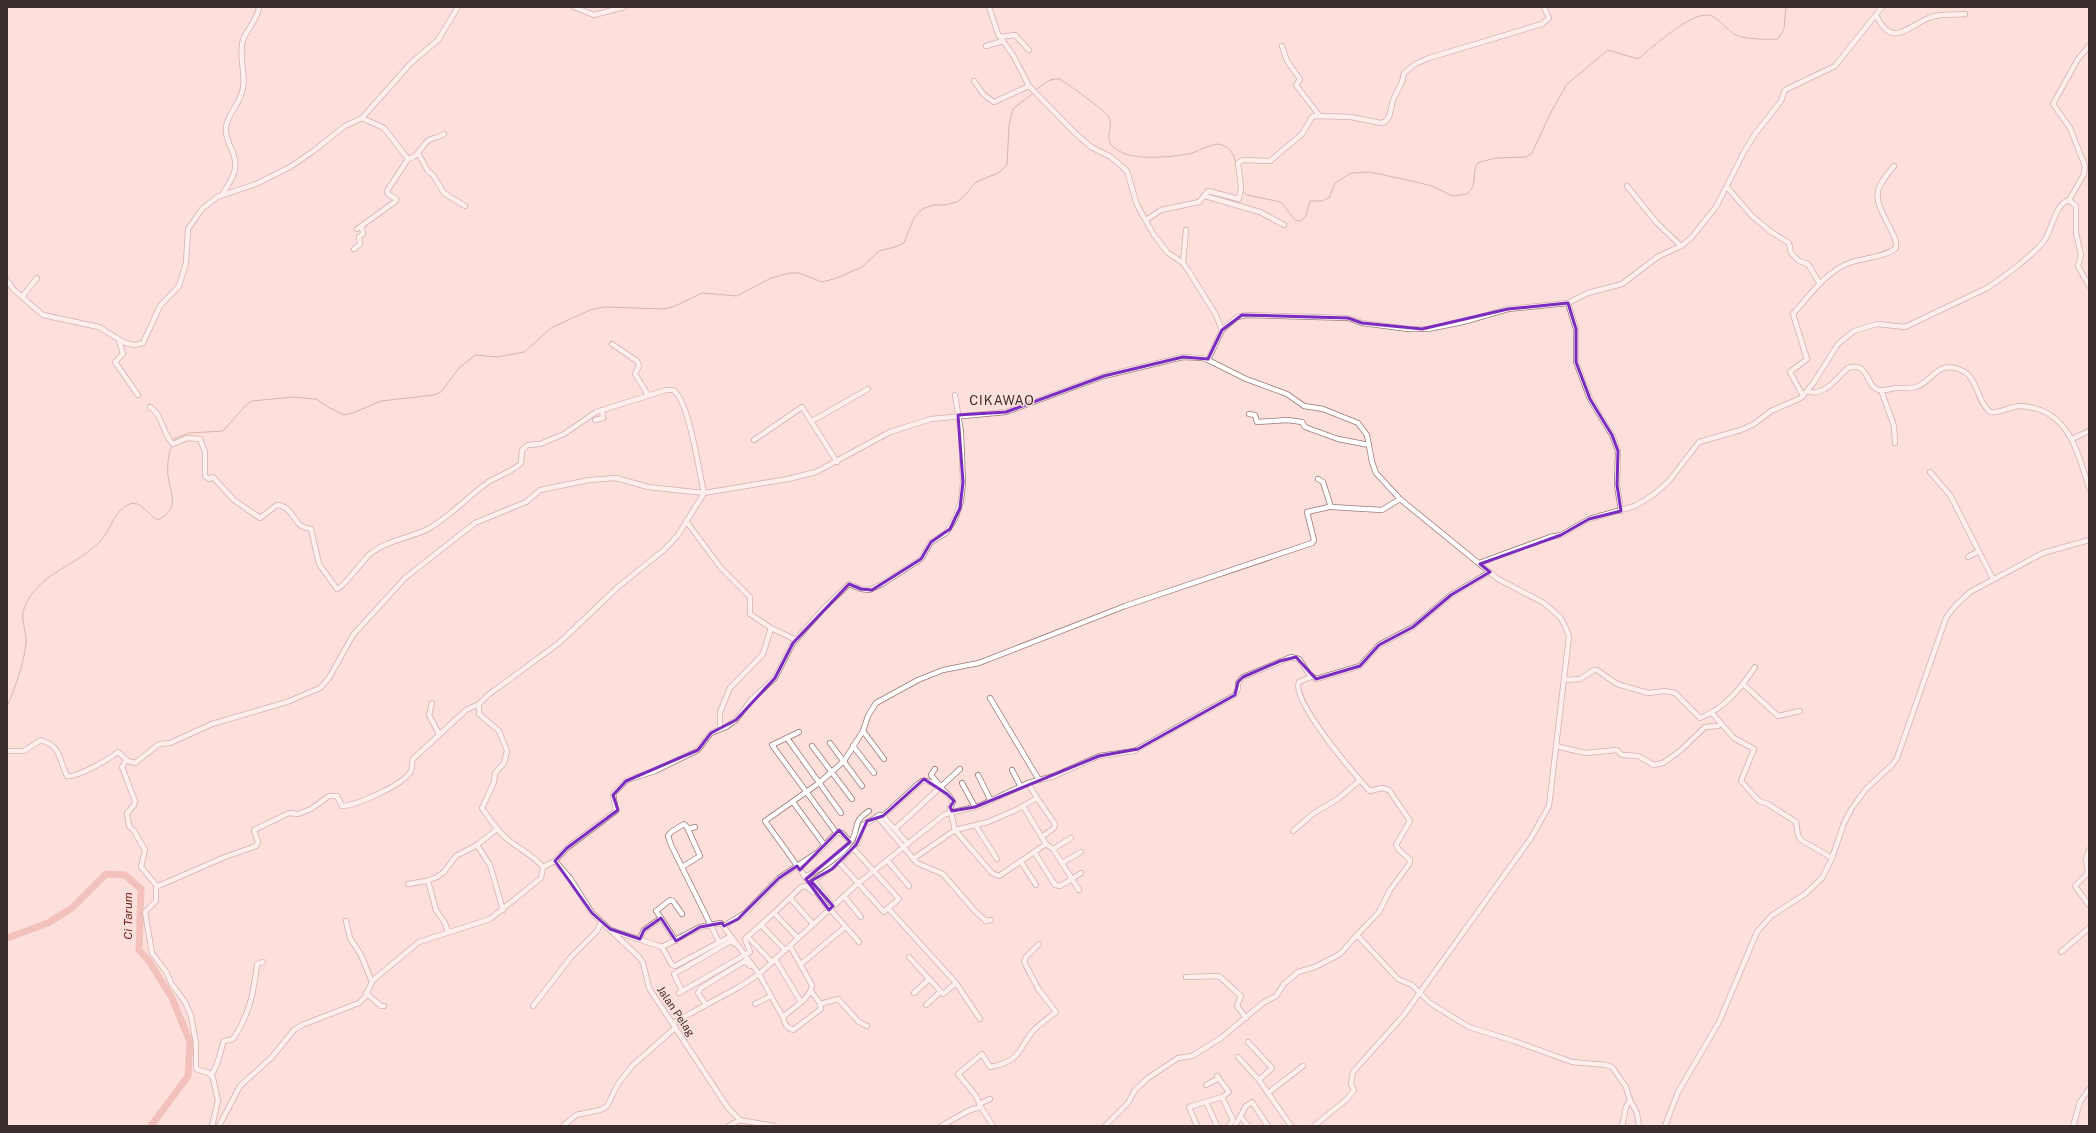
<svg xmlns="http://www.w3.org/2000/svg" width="2096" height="1133" font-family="'Public Sans',sans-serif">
<rect width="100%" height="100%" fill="#fde0dc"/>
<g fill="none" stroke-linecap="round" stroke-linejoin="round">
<g stroke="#b27a74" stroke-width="1">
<path d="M1035 91C1042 85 1049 78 1059 79 1063 80 1108 113 1109 117 1115 131 1098 142 1123 153 1138 160 1176 157 1192 153 1201 150 1209 145 1218 144 1229 146 1233 152 1236 163"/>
<path d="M1242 191 1247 195 1281 202 1295 220 1301 221 1306 216 1310 201H1322L1329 198 1335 183 1351 173 1370 172 1416 182 1432 186 1453 196 1467 194C1479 185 1470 171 1479 162L1497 158 1526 157 1532 153 1551 112 1567 84 1608 50 1638 59C1652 48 1694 8 1712 16 1720 20 1727 29 1734 34 1741 39 1768 40 1778 39L1784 29 1786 7"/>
<polyline points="173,442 174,439 189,433 223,431 246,405 252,401 293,397 316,399 328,407 344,415 353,413 381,401 434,395 441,392 459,368 475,355 497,357 524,352 551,328 590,310 604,307 664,309 673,307 702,293 737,296 771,278 790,273 799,273 822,282 837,278 862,267 879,251 895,247 904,243 914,218 922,209 933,205 945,205 957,202 966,194 976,182 998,173 1007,165 1009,125 1013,109 1033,93"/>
<path d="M7 707C15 687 24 664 26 643 27 632 20 619 24 609 36 573 79 566 102 539 111 529 115 509 130 504 141 500 149 516 158 520 180 508 171 496 168 476 167 466 168 455 172 445"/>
</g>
<polyline stroke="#e59b93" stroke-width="7" points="7,938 48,923 72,908 106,874 125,875 141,889 139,950 149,961 172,998 190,1042 188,1076 151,1126"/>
<defs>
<g id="minor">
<polyline points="574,7 594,15 624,7"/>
<polyline points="989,7 998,34 1013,55 1029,86 1074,132 1091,147 1111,157 1127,171 1137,205 1154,235 1168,253 1183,263 1188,270 1216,315 1222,330 1208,360"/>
<path d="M1876 15C1892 49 1906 27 1931 17 1941 14 1955 15 1965 14"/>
<polyline points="1000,37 1015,35 1029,50"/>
<polyline points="986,46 1003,41"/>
<polyline points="1282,46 1287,61 1300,79 1296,85 1319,115"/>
<polyline points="974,81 984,95 994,102 1029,86"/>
<polyline points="418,153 428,171 433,175 444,193 465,206"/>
<path d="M408 159C419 157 421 146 429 140 434 137 439 138 444 134"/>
<polyline points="1627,186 1656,222 1681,246"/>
<polyline points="1727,187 1752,216 1770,231 1789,243 1791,253 1799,261 1808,264 1820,284"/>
<path d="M222 195C232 178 241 169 231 148 228 141 225 135 226 127 228 113 241 103 243 88 246 73 238 56 243 40 247 29 258 19 259 7"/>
<polyline points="1205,196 1260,212 1284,225"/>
<polyline points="2069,200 2084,174 2085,166 2070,128 2053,104 2078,59 2089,46"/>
<polyline points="1146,220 1161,210 1199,202 1208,191 1239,199 1241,187 1238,163 1243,160 1270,161 1302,134 1312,117 1315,116 1351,117 1381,123 1385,122 1389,117 1393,100 1402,82 1404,73 1415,64 1429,58 1542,24 1549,18 1544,7"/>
<polyline points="357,229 396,201 396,199 388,194 387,191 408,159 384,128 362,118"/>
<polyline points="354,249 360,244 359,237 363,234 362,226"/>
<polyline points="1183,263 1186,230"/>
<polyline points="7,280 13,289 43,315 99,327 125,343 135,345 143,343 160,306 179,286 186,263 188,229 202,209 217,197 256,184 290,167 312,152 345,126 362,118 411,63 438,40 458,7"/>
<polyline points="22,297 37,278"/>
<polyline points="1568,303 1576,329 1576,362 1590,399 1612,435 1618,451 1617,485 1621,511"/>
<polyline points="1222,330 1237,317 1247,315 1348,318 1362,323 1408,329 1428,329 1463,322 1508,309 1568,303 1588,293 1622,284 1659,256 1681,246 1691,238 1716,207 1744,152 1755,134 1781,101 1785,90 1835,66 1882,7"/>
<polyline points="119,341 123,354 115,362 138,395"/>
<polyline points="612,344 637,361 639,366 635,374 648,395"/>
<polyline points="1881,390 1894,426 1895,443"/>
<path d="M1807 391C1824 398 1836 378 1848 368 1870 361 1865 387 1879 390 1884 391 1890 389 1895 388 1901 388 1910 389 1916 387 1934 381 1936 360 1961 370 1978 377 1977 402 1990 412 2000 414 2010 406 2020 406 2068 408 2077 450 2089 488"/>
<path d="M1803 396 1790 372 1807 359 1793 314C1809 296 1826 272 1849 263 1863 258 1886 257 1896 248 1897 241 1894 236 1891 230 1875 198 1870 194 1894 166"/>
<polyline points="1249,414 1255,415 1257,422 1287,420 1302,422 1305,427 1338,439 1369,445"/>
<polyline points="595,420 603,418 602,410"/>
<polyline points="812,421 868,389"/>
<polyline points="2072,439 2089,431"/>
<polyline points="754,440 802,407 837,462"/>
<polyline points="1930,472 1950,495 1993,579"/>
<polyline points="1318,479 1323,482 1331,507 1382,510 1400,499"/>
<polyline points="686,521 721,568 750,597 750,614 771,628 796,640"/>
<polyline points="1968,557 1979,551"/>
<path d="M1479 563 1550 537 1561 535 1589 519 1635 506 1653 495 1669 481 1699 442 1741 430 1754 424 1771 411 1801 398 1814 382 1838 344 1854 331 1877 324 1905 327 1987 288C2003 278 2033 255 2044 241 2052 230 2055 204 2069 200L2076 206V233L2081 255 2078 266 2089 286"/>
<path d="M1311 677 1299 682C1290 699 1356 777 1370 791L1382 788 1389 790 1410 821 1396 845 1399 850 1410 860V863L1390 890 1379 912 1357 935"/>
<path d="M1564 680 1580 679 1594 670H1597L1617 684 1648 693 1665 691 1675 693 1700 718C1724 709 1741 688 1755 667"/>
<polyline points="1743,684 1778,716 1800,711"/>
<polyline points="990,698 1039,780"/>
<polyline points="432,703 429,715 439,734"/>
<polyline points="1711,712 1734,738 1754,749 1741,781 1759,801 1768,804 1796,822 1798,835 1801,840 1832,858"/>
<polyline points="720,729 720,712 730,688 763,654 771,628"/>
<polyline points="863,731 884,759"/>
<polyline points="799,732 772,745 835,831"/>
<polyline points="787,738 841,813"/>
<polyline points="830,743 862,786"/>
<polyline points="812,746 852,799"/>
<polyline points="853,746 874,773"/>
<polyline points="1556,746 1585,753 1617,750 1622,755 1638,756 1654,765 1663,763 1680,751 1705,727 1718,726 1721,724"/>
<path d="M7 751H24L41 740C63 748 58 759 67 776 77 778 109 759 118 752L128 761 135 763 159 744 170 743 212 724 287 702 320 688 329 678 353 635 405 578 475 523 526 502 540 490 589 480 616 478 648 487 704 493C699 472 689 400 673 390H666L596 412 564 434 540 444 528 445 522 450 521 463C511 473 498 475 487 483 466 498 449 518 426 530 408 538 386 541 370 554 362 561 344 587 337 589L319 564 311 529C307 528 301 527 299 524 293 517 288 505 277 505L260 518 234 500 213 477 209 479 205 476V452L200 439 187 438 173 444C162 433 163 415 150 407"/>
<polyline points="126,760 122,767 135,801 134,805 127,813 129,826 134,831 145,850 141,867 157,886"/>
<polyline points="935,769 931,775 941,787"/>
<polyline points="1012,770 1021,787"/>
<polyline points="978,775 991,801"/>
<polyline points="962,783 975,807"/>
<polyline points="1037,798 1055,824 1054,828 1043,836"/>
<polyline points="793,802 823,843"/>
<polyline points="877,816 917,863 943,874 974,910 986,921 991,920"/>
<path d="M883 816 918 784 922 781C932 779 949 793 953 802L950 808 955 830 992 873 999 876 1046 844 1023 806"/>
<polyline points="976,826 997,859"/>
<polyline points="688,829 695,827"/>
<polyline points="895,829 960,769"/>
<polyline points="1293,831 1314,813 1338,799 1360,780"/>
<polyline points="1046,844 1053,849 1072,879 1081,873"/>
<polyline points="477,845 490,865 503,910"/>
<polyline points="853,848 899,899 888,908"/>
<polyline points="1053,849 1071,838"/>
<polyline points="2089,850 2086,860 2088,873 2075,886 2089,905"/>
<polyline points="1035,853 1055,885 1060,886 1072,879 1079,890"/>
<polyline points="913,859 955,830 988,822 1016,810 1037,798 1028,783"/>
<polyline points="887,860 909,886"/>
<polyline points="555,861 567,848 616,811 613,794 627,780 655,771 698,750 711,733 726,727 736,720 751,700 775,678 793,643 823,609 849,584 861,589 869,590 882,584 921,559 931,542 946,533 955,519 961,501 963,482 961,432 955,395"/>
<polyline points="839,862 884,912 888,908 956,983 980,1019"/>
<polyline points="1021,862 1036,885"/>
<polyline points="1062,863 1081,852"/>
<polyline points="543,867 555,861 570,878 592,913 639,957 643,963 649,988 728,1108 740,1120 774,1126"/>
<polyline points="682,867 700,856 687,827 684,824 671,832 668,836 671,845 719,942"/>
<path d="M805 877C822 868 841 857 852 840 860 827 851 823 869 811"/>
<polyline points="428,881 436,910 445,923 448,932"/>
<polyline points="408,884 426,881 437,877 444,872 456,856 477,845 497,829"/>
<polyline points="844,896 861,917"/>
<polyline points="790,898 813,924"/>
<polyline points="833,906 813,881 839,862 857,844 863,825 880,815 883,816 908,844"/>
<polyline points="830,909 859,942"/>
<polyline points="829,910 765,821 819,783 844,761 863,731 868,716 876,703 918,680 943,670 979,663 1125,606 1312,543 1314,540 1307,512 1329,507"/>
<polyline points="661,918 656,911 670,900 673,901 682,914"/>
<polyline points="346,921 350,938 361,955 372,982"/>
<polyline points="761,925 785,950"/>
<polyline points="724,926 745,913 779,878 818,852 836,833 842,833 850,842"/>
<polyline points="611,930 662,947 700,927 721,923 759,974 771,996"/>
<polyline points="748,937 772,962"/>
<polyline points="798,938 774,913 801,887 806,886 813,892"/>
<polyline points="640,939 644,930 661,918 676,941"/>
<path d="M790 946 812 985C810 1000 793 1007 783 1017 784 1024 787 1028 793 1030L821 1009 819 1002 811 991"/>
<polyline points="662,947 672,965 675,966 731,936"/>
<polyline points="2061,952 2089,928"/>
<polyline points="909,957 943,994 956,983"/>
<polyline points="775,959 801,1002"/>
<polyline points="801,964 845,927"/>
<polyline points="1186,977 1219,976 1241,996 1237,1006 1246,1018"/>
<polyline points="682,991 674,974 731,941 735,944"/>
<polyline points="366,993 381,1006 384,1006"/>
<polyline points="679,993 748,953 750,952 745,939 774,913"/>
<polyline points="914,993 929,979"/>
<polyline points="755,1004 771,996 783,1017"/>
<polyline points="820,1004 838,999 859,1022 867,1026"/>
<polyline points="706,1005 698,993 701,988 745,961 750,966"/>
<polyline points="926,1005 940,992"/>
<polyline points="533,1006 571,957 597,931 601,923"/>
<polyline points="673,1023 739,987 759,974 855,886 945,814 979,806 1028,783 1054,776 1099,756 1134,751 1235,695 1238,689 1238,683 1243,677 1291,657 1299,659 1309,674 1316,679 1360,666 1379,645 1413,627 1451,595 1490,572"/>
<polyline points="1248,1042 1272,1068 1259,1080"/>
<polyline points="1238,1057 1259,1080 1291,1126"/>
<path d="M211 1075C219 1066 219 1053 224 1041L233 1039C249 1016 254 992 257 964L263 962"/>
<polyline points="1206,1085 1219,1078"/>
<polyline points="1268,1093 1303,1066"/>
<polyline points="1222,1097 1233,1120 1229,1126"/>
<polyline points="1206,1102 1217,1126"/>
<polyline points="979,1104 990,1099"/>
<path d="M981 1107 976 1096 958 1074 982 1054 990 1067C1022 1061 1016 1051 1034 1030 1041 1023 1049 1018 1056 1012L1039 990 1024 962 1026 957 1039 944"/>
<polyline points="1241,1117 1248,1126"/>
<path d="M212 1126 218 1101 213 1078 209 1073 196 1069V1043L191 1016 185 1002 171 983 167 973 152 953 145 912 156 901V887L225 857 256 846 258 842 254 830 289 813 298 814 311 809 329 796H337L342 806C358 805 403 785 411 771 413 767 411 763 413 759L466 710 479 704"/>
<path d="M219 1126 240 1086 272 1057 294 1030 302 1025 359 1003 365 997 373 980 419 942 490 919 541 878 543 867C531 853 518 849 505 837 496 829 489 818 482 808L494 782 495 773 504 763 507 751 499 731 479 714V704L488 695 559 643 618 587 665 549 678 535 704 493 788 479 816 472 890 432 931 419 1006 412 1104 376 1183 357 1202 358 1208 360 1246 379 1287 394 1304 406 1323 409 1358 423 1367 435 1372 462 1376 473 1400 499 1498 579 1544 603 1560 617 1565 626 1569 636 1549 806 1531 838 1403 1016 1353 1072 1351 1084 1354 1090 1347 1099 1314 1126"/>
<polyline points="563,1126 576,1115 600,1110 607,1106 618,1084 632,1066 676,1027"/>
<polyline points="729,1126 740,1120"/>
<polyline points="941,1126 970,1110 981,1107 993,1126"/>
<polyline points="1105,1126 1128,1103 1135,1090 1148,1078 1178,1058 1192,1056 1221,1038 1263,1003 1276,996 1284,984 1298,972 1315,967 1340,954 1357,935 1398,979 1412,985 1430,1003 1469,1027 1514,1041 1572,1062 1606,1065 1612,1067 1626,1087 1630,1100 1637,1113 1639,1126"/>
<polyline points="1197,1126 1189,1107 1222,1097 1229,1092 1217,1076"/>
<polyline points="1235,1126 1246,1106 1252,1102 1268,1126"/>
<polyline points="1622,1126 1626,1107 1630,1100"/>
<polyline points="1665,1126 1678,1092 1719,1022 1757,932 1771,916 1805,894 1822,878 1832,858 1844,823 1852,808 1866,789 1892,765 1897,758 1946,618 1955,606 1970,592 2043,553 2089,540"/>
<polyline points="2073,1126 2080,1102 2089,1089"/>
</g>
</defs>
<use href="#minor" stroke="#997975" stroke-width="6"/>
<use href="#minor" stroke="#fff" stroke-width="4.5"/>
</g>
<path d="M0 0H2096V1133H0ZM1568 303 1576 329V362L1590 399 1612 435 1618 451 1617 485 1621 511 1589 519 1561 535 1480 564 1490 572 1451 595 1413 627 1379 645 1360 666 1316 679 1296 657 1280 661 1243 677 1238 682 1235 695 1138 749 1099 756 975 807 952 811 950 807 954 801 947 794 924 779 883 816 867 821 856 845 832 869 811 881 833 906 829 910 806 879 850 842 839 830 800 870 797 866 779 878 738 919 724 926 722 923 700 927 676 941 661 918 644 930 640 939 610 929 592 913 555 861 567 848 618 810 613 795 626 781 698 750 711 733 736 720 775 678 793 643 849 584 861 589 872 590 921 559 931 542 950 529 960 508 963 482 958 415 1006 412 1104 376 1183 357 1208 359 1222 330 1242 315 1348 318 1362 323 1422 329 1508 309Z" fill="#fde0dc" fill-opacity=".55" fill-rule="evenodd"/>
<path fill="none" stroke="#7b2cbf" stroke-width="3" stroke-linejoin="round" d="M1568 303 1576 329V362L1590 399 1612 435 1618 451 1617 485 1621 511 1589 519 1561 535 1480 564 1490 572 1451 595 1413 627 1379 645 1360 666 1316 679 1296 657 1280 661 1243 677 1238 682 1235 695 1138 749 1099 756 975 807 952 811 950 807 954 801 947 794 924 779 883 816 867 821 856 845 832 869 811 881 833 906 829 910 806 879 850 842 839 830 800 870 797 866 779 878 738 919 724 926 722 923 700 927 676 941 661 918 644 930 640 939 610 929 592 913 555 861 567 848 618 810 613 795 626 781 698 750 711 733 736 720 775 678 793 643 849 584 861 589 872 590 921 559 931 542 950 529 960 508 963 482 958 415 1006 412 1104 376 1183 357 1208 359 1222 330 1242 315 1348 318 1362 323 1422 329 1508 309Z"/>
<g text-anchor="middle" stroke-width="3" stroke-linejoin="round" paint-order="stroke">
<g font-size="11" fill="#3c2e2c" stroke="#fde0dc">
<text transform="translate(676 1011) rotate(56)" y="4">Jalan Pelag</text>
</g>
<g font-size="12" font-style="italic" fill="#76201e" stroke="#fde0dc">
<text transform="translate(128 916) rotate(-90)" y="4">Ci Tarum</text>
</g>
<g font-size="13" letter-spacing="1" fill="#3c2e2c" stroke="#fde0dc">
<text x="1002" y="405">CIKAWAO</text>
</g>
</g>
<rect width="2096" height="1133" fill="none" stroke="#3c2e2c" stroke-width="16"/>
</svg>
